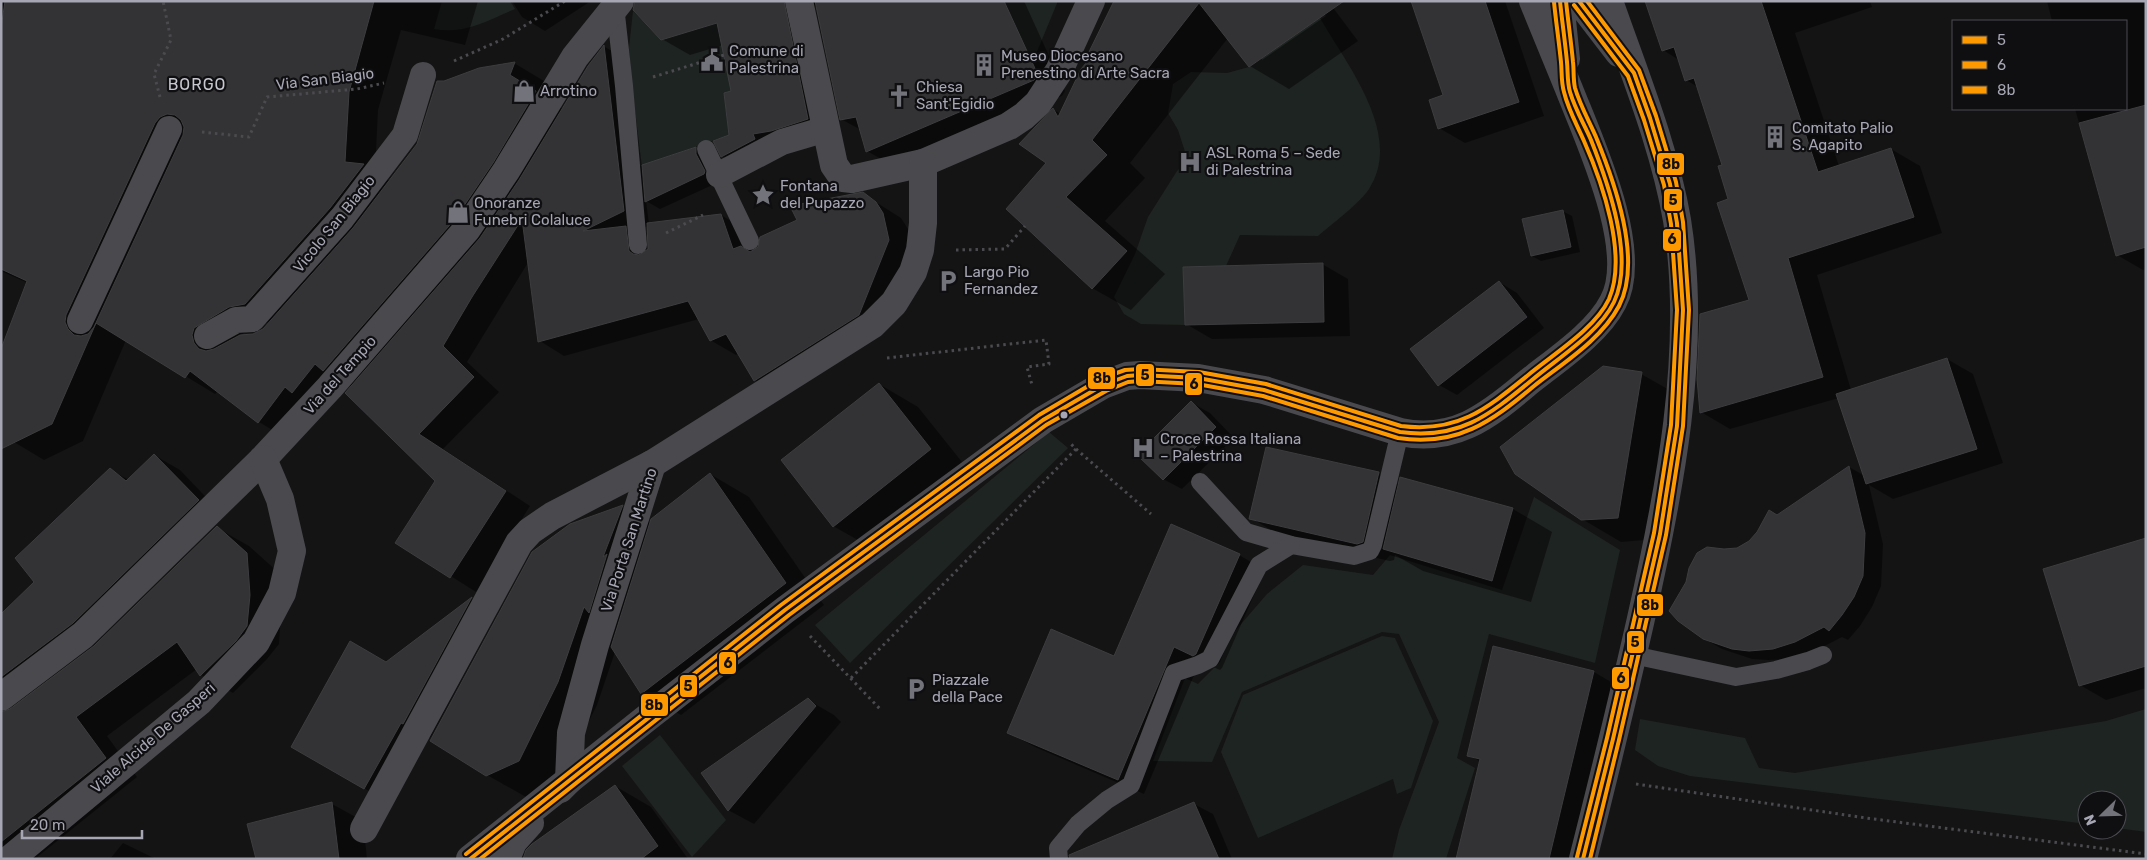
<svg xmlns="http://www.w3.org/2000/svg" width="2147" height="860" font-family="Rubik,sans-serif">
<rect width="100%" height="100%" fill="#141414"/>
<g fill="#1e2421">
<path d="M442 1H510L515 9C489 20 463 35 434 29Z"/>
<polygon points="1004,1 1058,1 1036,54 1029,57"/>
<polygon points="633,11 661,40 718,23 752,88 724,93 729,135 638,167 629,48"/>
<path d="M1320 18C1347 65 1404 135 1369 189 1361 202 1331 225 1318 236L1240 235 1226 266 1183 267 1185 325 1141 324 1124 314 1114 297 1135 254 1148 217 1177 171 1188 161 1178 130 1168 113 1173 84 1191 72 1227 73 1249 67Z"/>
<polygon points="1049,432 1068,448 850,663 815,625"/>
<polygon points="1534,497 1620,550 1595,663 1489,634 1457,758 1475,768 1446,859 1392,859 1399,830 1439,722 1399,634 1382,632 1242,692 1212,762 1153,761 1185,678 1198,684 1220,662 1229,638 1267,594 1303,565 1373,575 1390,555 1502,590"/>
<polygon points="1382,636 1395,638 1433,721 1411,788 1397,794 1393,779 1258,838 1221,752 1243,695"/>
<polygon points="2146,709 2146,832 2117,828 2117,800 2087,800 2087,824 1690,776 1658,766 1635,750 1640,719 1745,738 1759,768 1795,773 2106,721"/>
<polygon points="660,735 726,820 692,857 622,766"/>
</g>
<g fill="#0007" fill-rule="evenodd">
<path d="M1 1H478L465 45 401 30 378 110 375 172 390 181 418 145 444 82 514 63 544 81 539 94 563 109 589 67 605 47 629 61 642 167 696 148 710 156 719 182 660 209 646 201 649 224 721 215 746 230 753 251 863 194 901 218 908 229 913 255 884 329 780 394 755 380 739 353 736 355 710 340 699 319 564 356 540 341 529 261 467 362 499 392 443 449 530 506 476 592 397 542 436 480 352 387 344 382 289 440 259 422 218 391 215 394 126 340 83 441 44 460 14 442 28 283 1 271ZM648 226 649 240 635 232ZM271 322 264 330 253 335 239 336 259 324Z"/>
<polygon points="512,1 591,1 545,31 522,17"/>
<polygon points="641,1 1024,1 1065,91 1062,96 895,167 867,151 861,130 841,119 817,4 811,13 835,134 799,146 750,172 722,156 731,136 733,92 723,45 690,55 662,39"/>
<path d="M1328 1 1358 41 1289 89 1250 66 1228 38 1130 163 1145 178 1105 221 1165 274 1131 310 1092 288 1048 162 1054 110 1061 114 1091 59 1088 57 1115 2ZM1324 14 1326 16 1262 60V57Z"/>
<polygon points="1426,1 1505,1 1544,116 1465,143 1439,128 1444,96"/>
<polygon points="1646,1 1870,1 1872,7 1795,33 1839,166 1891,149 1920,166 1942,233 1817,275 1851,390 1947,359 1973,374 2003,463 1893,499 1869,485 1883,544 1881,586 1872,607 1860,626 1848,640 1842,637 1813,652 1792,659 1768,660 1752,659 1722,649 1703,638 1724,550 1738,549 1750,542 1778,516 1849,467 1865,476 1839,398 1730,429 1701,412 1751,301 1724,166 1698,87 1686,80 1679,60 1663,50"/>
<polygon points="2047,1 2146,1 2146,269 2143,270 2117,255 2075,109 2126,109 2126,21 2052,21"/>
<polygon points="1562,211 1572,216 1580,252 1541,261 1532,256"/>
<polygon points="1322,264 1348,279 1350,336 1212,339 1186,324"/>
<polygon points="1499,282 1517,293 1544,328 1457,395 1439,385"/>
<polygon points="1641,374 1680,396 1656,539 1621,542 1582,519"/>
<polygon points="879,384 918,407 970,472 872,548 833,526"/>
<polygon points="1192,403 1210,413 1234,438 1182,489 1163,479"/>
<polygon points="1267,448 1379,474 1399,485 1401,479 1513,509 1552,532 1531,602 1423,571 1395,555 1394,560 1390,561 1283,537 1251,518"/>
<polygon points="154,455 180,470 224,516 1,680 1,615 36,582 110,470 129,480"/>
<polygon points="710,474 749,497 824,605 681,715 642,693 615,652 597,705 558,783 526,797 487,775 571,525 622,507 651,523"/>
<polygon points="217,528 249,546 278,572 281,614 279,644 267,659 233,693 201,675 197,669 107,736 137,777 36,858 1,859 1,713 11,711 93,648"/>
<polygon points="2146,539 2146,688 2106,700 2080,685"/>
<polygon points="1239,555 1265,570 1222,668 1220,670 1200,661 1144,794 1035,747 1009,733 1115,657"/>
<polygon points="472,599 497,613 430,738 428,737 390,803 292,747 386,663"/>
<polygon points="1594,672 1633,695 1593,859 1457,859 1481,762 1469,755"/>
<polygon points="808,700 834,715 841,722 754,824 728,810"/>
<polygon points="615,786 651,807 688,859 535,859"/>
<polygon points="332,804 363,821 367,859 257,859"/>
<polygon points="1194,804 1213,814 1232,859 1112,859"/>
<polygon points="123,843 156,859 110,859"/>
</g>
<g fill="#333335" stroke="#3d3d40" fill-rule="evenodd">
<path d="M5 1H374L349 92 345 162 364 164 330 208 245 304 229 307 194 328 192 335 194 343 199 349 206 351 214 349 240 335 253 334 263 329 353 228 417 144 437 81H444L479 68 515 62 510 75 536 91 493 163 455 219 323 371 315 364 292 393 285 387 258 423 190 371 185 378 96 323 52 424 1 449V349L27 281 1 269V29ZM167 114 175 115 181 120 184 127 183 135 94 327 88 334 81 336 74 335 68 329 65 322 66 315 155 123 160 117Z"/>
<polygon points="635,1 784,1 808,119 771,131 753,134 755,139 721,157 713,141 729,135 724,93 731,91 717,23 661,40 633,10"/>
<polygon points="815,1 1004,1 1038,75 1034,80 866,152 856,117 840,120"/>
<polygon points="1114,1 1344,1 1249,67 1199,3 1092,140 1107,155 1066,197 1127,251 1092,289 1006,209 1046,163 1019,144 1053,108 1058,117 1081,69 1092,56 1086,58"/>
<polygon points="1411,1 1485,1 1519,102 1438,129 1429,100 1443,95"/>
<polygon points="1645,1 1761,1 1818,172 1891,148 1914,217 1788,258 1823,377 1700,413 1697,379 1700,314 1749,300 1717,203 1728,199 1718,166 1722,165 1694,78 1685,81 1674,47 1662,51"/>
<polygon points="604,45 624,211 583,231 626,226 629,251 633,254 639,255 648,249 647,223 721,214 733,249 741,246 750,252 758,247 760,237 797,220 790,206 863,192 876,202 883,213 889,240 859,315 754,381 726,334 710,341 688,301 538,342 522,219 472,297 443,346 474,377 419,434 506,491 450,578 395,543 435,481 345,393 480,238 519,180 588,66"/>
<polygon points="2146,105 2146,247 2116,256 2079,123"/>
<polygon points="696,147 696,154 705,171 704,174 645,202 642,165"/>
<polygon points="1563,210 1571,247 1531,256 1522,219"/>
<polygon points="1323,263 1324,322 1185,325 1183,267"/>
<polygon points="1499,281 1527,317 1438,386 1410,349"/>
<polygon points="1947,358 1977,449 1866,484 1836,394"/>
<polygon points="1603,366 1642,372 1618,518 1581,520 1515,474 1500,447"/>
<polygon points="879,383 931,449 833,527 781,460"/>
<polygon points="1191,401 1216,427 1163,480 1137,455"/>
<polygon points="1266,447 1379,472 1363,542 1357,544 1249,519"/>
<polygon points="154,454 199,500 73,623 1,677 1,614 34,582 15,558 110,468 126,481"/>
<polygon points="1849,466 1865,533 1863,576 1854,597 1842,615 1829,631 1824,627 1795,642 1773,649 1749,651 1732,649 1703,639 1678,621 1669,611 1686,582 1689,568 1697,553 1707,547 1724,549 1737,548 1749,541 1757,532 1769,510 1777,515"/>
<polygon points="710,473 786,583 641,694 611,647 651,519"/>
<polygon points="1400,477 1513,508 1492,581 1383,549"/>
<polygon points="623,505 603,557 607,554 589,613 584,607 558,682 519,761 486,776 430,741 532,552 570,524"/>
<polygon points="1171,524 1240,554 1196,654 1193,656 1174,647 1118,780 1007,733 1051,629 1114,656"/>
<polygon points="217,526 247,553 250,595 247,626 236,641 200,676 177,642 76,717 106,758 1,842 1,712 10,709 94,646"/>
<polygon points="2146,538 2146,666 2079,686 2043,569"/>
<polygon points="472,597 403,724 401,723 364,789 291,747 350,641 386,662"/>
<polygon points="1493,646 1594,671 1549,859 1456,859 1480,759 1467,756"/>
<polygon points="808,698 816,706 728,811 701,773"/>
<polygon points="615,785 658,846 641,859 523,859 526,850 532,844"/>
<polygon points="332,802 339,859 256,859 247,824"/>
<polygon points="1194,802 1219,859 1070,859 1069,855"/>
</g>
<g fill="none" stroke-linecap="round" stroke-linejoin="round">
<g stroke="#4b4b4f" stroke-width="3" stroke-dasharray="2.5 4" stroke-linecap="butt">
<polyline points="454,61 503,39 565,1"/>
<polyline points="653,77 724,55"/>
<polyline points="160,97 154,74 171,40 163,1"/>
<polyline points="202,132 249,137 267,97 357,89 384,83"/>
<polyline points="666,233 703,215"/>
<polyline points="956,250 1005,249 1025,226"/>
<polyline points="887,358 1046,340 1049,364 1027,367 1032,385"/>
<polyline points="1076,449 1151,514"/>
<polyline points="810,636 881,710"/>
<polyline points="851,678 1076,449 1071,444"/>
<polyline points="1636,784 1866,818 2146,854"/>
</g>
<g stroke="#4a4a4e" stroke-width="18">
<polyline points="615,6 624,86 638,245"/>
<polyline points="706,149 750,241"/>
<polyline points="1200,482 1246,532 1291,545 1354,556 1370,551 1373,545 1400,432"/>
<polyline points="1633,655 1736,677 1776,670 1808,661 1823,655"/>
<polyline points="1059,859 1058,848 1078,824 1107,800 1131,785 1174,673 1198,665 1210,659 1259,565 1291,545"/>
</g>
<g stroke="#4a4a4e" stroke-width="26">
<polyline points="719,175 782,142 826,129"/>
<polyline points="80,321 169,129"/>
<polyline points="207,336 236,320 252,319 342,218 405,135 423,75"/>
</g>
<g stroke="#4a4a4e" stroke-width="28">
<polyline points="799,1 834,165 843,178 852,179 923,163 1009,126 1024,116 1038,103 1059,71 1091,1"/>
<polyline points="1560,1 1566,59"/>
<polyline points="1579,1 1619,53"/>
<polyline points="1,697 83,635 263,459 330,387 467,229 506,171 575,57 620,1"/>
<polyline points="560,789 569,780 571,733 595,645 652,464"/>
<polyline points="364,829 519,543 530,531 552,516 652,464 872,325 894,303 913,272 920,250 923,223 923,163"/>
<polyline points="10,859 199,702 256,642 282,593 292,551 280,499 263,459"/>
<path d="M470 859 648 717 785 610 1043 420 1103 385 1127 376 1140 375 1198 378 1264 390 1400 432C1453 443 1487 417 1525 385 1553 362 1597 334 1613 302 1641 251 1589 140 1569 89 1557 60 1545 30 1533 1"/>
<polyline points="506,859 513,842 530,823"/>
<path d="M1583 859C1603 780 1622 702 1640 623 1669 495 1698 351 1677 220 1664 145 1634 73 1609 1"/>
</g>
<defs>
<g id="bus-1">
<polyline points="1579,1 1634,73 1650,118 1670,184 1677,223 1683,310 1677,426 1660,534 1613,739 1583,859"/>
<path d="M470 859 785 610 1043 420 1103 385 1127 376 1140 375 1198 378 1264 390 1400 432C1459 440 1488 416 1532 380 1558 358 1599 333 1614 302 1635 258 1608 183 1591 140 1584 124 1575 109 1570 92 1567 82 1568 72 1567 62 1565 41 1562 21 1560 1"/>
</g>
<g id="bus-2">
<polyline points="1574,5 1628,76 1644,120 1664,185 1671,224 1677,310 1671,425 1654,533 1607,738 1577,857"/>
<path d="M480 859 789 615 1046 425 1106 391 1128 382 1140 381 1197 384 1263 396 1398 438C1457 447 1491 422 1534 386 1563 363 1601 340 1619 306 1643 260 1614 181 1596 137 1589 121 1580 105 1575 88 1573 79 1574 70 1573 62 1571 41 1568 21 1566 1"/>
</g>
<g id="bus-3">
<polyline points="1587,1 1639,70 1656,116 1676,182 1683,222 1689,310 1683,426 1666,535 1619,740 1590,859"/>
<path d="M466 854 781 605 1039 415 1100 379 1125 370 1140 369 1199 372 1266 384 1401 426C1457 433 1485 410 1527 376 1552 355 1595 329 1609 299 1628 255 1602 182 1584 141 1577 125 1568 109 1564 92 1561 82 1562 72 1561 62 1559 42 1556 22 1554 2"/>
</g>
</defs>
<use href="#bus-1" stroke="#0f0e10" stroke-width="8"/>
<use href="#bus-2" stroke="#0f0e10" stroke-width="8"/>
<use href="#bus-3" stroke="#0f0e10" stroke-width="8"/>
<use href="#bus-1" stroke="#f90" stroke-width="4"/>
<use href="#bus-2" stroke="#f90" stroke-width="4"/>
<use href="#bus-3" stroke="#f90" stroke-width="4"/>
</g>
<defs>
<symbol id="civic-bare" viewBox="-9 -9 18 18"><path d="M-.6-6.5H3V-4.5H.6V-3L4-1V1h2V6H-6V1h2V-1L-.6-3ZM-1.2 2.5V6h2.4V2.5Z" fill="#73737c" stroke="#0f0e10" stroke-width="2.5" paint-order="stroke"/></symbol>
<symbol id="building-bare" viewBox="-9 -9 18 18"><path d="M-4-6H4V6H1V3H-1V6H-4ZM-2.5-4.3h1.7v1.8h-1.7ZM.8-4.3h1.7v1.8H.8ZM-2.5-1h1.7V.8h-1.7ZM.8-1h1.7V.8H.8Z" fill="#73737c" stroke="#0f0e10" stroke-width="2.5" paint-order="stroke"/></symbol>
<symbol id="shop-bare" viewBox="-9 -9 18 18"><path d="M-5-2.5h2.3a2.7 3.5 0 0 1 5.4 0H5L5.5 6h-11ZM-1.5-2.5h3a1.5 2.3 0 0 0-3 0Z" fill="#73737c" stroke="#0f0e10" stroke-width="2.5" paint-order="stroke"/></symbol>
<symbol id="church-bare" viewBox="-9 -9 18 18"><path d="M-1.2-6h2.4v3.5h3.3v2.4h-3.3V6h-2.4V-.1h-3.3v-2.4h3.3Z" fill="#73737c" stroke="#0f0e10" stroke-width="2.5" paint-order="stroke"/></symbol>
<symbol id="hospital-bare" viewBox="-9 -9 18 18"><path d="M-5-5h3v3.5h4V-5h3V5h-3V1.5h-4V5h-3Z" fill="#73737c" stroke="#0f0e10" stroke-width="2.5" paint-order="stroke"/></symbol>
<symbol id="sight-bare" viewBox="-9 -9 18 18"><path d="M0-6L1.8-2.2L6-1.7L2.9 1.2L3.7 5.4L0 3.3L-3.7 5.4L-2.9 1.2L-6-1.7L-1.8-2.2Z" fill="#73737c" stroke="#0f0e10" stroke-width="2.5" paint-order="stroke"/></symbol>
<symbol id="parking-bare" viewBox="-9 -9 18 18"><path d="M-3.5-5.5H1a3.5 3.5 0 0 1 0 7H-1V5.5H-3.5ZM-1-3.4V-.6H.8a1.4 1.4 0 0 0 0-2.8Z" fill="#73737c" stroke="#0f0e10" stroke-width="2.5" paint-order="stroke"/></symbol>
</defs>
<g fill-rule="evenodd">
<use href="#civic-bare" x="696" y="44" width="32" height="32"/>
<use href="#building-bare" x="968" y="49" width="32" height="32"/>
<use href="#shop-bare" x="508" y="75" width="32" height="32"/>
<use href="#church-bare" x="883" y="80" width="32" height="32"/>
<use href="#building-bare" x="1759" y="121" width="32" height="32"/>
<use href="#hospital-bare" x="1174" y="146" width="32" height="32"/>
<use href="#sight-bare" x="747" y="179" width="32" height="32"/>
<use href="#shop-bare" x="442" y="196" width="32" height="32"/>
<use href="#parking-bare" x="932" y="265" width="32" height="32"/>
<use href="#hospital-bare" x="1127" y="432" width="32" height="32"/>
<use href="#parking-bare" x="900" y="673" width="32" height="32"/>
</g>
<circle fill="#a6a6b4" stroke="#0f0e10" stroke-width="2" cx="1064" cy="415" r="4.5"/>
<g text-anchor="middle" stroke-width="4.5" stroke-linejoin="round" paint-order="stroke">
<g font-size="15" fill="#a6a6b4" stroke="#0f0e10" text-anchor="start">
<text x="729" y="56">Comune di<tspan x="729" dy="17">Palestrina</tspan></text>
<text x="1001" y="61">Museo Diocesano<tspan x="1001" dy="17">Prenestino di Arte Sacra</tspan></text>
<text x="916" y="92">Chiesa<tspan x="916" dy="17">Sant'Egidio</tspan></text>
<text x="540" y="96">Arrotino</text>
<text x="1792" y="133">Comitato Palio<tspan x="1792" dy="17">S. Agapito</tspan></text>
<text x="1206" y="158">ASL Roma 5 – Sede<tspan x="1206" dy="17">di Palestrina</tspan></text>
<text x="780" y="191">Fontana<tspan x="780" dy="17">del Pupazzo</tspan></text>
<text x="474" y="208">Onoranze<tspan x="474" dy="17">Funebri Colaluce</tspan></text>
<text x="964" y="277">Largo Pio<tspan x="964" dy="17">Fernandez</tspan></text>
<text x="1160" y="444">Croce Rossa Italiana<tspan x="1160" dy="17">– Palestrina</tspan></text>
<text x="932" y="685">Piazzale<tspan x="932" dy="17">della Pace</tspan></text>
</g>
<g font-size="15" fill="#a6a6b4" stroke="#0f0e10">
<text transform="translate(325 79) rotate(-7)" y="5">Via San Biagio</text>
<text transform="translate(334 224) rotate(-51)" y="5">Vicolo San Biagio</text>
<text transform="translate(340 375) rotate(-48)" y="5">Via del Tempio</text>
<text transform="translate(629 540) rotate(-72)" y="5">Via Porta San Martino</text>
<text transform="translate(153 738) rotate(-41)" y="5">Viale Alcide De Gasperi</text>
</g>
<g font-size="16" letter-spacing="1" fill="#c7c7d0" stroke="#0f0e10">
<text x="197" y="90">BORGO</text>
</g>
</g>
<g stroke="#0f0e10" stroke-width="2">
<rect x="1656" y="152" width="29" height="24" rx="5" fill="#f90"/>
<rect x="1663" y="188" width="20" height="24" rx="5" fill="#f90"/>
<rect x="1662" y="228" width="20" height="24" rx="5" fill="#f90"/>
<rect x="1135" y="363" width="20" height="24" rx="5" fill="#f90"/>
<rect x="1087" y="366" width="29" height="24" rx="5" fill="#f90"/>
<rect x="1184" y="372" width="19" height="24" rx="5" fill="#f90"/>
<rect x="1636" y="593" width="28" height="24" rx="5" fill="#f90"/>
<rect x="1626" y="630" width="19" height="24" rx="5" fill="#f90"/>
<rect x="718" y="651" width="19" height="24" rx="5" fill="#f90"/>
<rect x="1611" y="666" width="19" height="24" rx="5" fill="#f90"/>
<rect x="679" y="674" width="19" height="24" rx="5" fill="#f90"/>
<rect x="640" y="693" width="29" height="24" rx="5" fill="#f90"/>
</g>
<g font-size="14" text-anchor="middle" font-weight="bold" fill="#111">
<text x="1671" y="169">8b</text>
<text x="1673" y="205">5</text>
<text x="1672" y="244">6</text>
<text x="1145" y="380">5</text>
<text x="1102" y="383">8b</text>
<text x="1194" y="389">6</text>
<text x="1650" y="610">8b</text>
<text x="1635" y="647">5</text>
<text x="728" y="668">6</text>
<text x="1621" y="683">6</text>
<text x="688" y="691">5</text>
<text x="654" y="710">8b</text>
</g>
<rect width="2147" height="860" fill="none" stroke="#a6a6b4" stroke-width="5"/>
<rect x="1952" y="20" width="175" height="90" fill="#0f0e10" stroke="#4b4b52"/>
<rect x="1962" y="36" width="25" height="8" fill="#ff9900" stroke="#4b4b52"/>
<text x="1997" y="45" font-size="15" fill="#a6a6b4">5</text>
<rect x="1962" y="61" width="25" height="8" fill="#ff9900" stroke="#4b4b52"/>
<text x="1997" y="70" font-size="15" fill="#a6a6b4">6</text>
<rect x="1962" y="86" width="25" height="8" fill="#ff9900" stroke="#4b4b52"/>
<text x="1997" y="95" font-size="15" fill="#a6a6b4">8b</text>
<g transform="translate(2102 815) rotate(247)"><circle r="24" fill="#0f0e10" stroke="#4b4b52"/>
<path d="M0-4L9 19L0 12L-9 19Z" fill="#73737c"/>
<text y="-8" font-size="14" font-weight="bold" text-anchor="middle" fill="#a6a6b4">N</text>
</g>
<path d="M22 830v8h120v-8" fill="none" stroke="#a6a6b4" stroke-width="2.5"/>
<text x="30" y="830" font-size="15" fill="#a6a6b4" stroke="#0f0e10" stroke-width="4" paint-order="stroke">20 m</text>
</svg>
